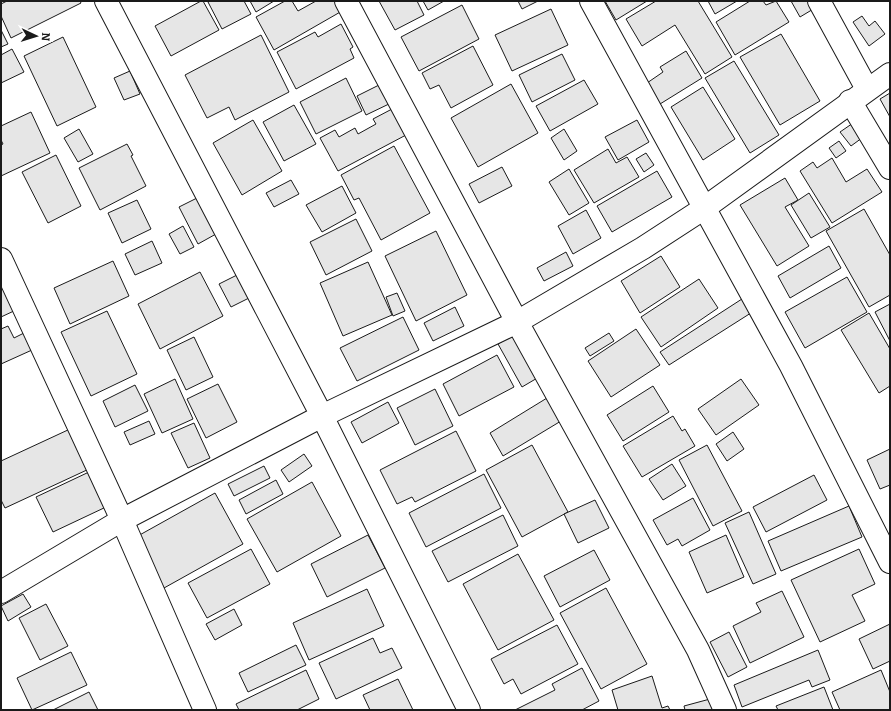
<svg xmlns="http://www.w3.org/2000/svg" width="891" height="711" font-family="Bitter,serif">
<rect width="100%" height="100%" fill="#fff"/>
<g fill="#e6e6e6" stroke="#1a1a1a">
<polygon points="7,1 80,1 81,3 11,38 1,16 1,4"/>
<polygon points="201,1 203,1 219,30 171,56 155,26"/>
<polygon points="211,1 244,1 251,14 222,29 208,2"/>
<polygon points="250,1 274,1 256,12"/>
<polygon points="285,1 292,1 298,11 316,1 336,1 342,11 274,50 256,17"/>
<polygon points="379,1 417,1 424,15 395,30"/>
<polygon points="423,1 444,1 428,10"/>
<polygon points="518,1 538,1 522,9"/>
<polygon points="605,1 647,1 616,20"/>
<polygon points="656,1 698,1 732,57 705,74 675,25 642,46 626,19"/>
<polygon points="708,1 737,1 715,14"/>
<polygon points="750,1 763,1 766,5 776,1 789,22 735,55 716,22"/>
<polygon points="791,1 811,1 815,8 800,17"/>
<polygon points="462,5 479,39 419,71 401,37"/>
<polygon points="551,9 568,45 512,71 495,35"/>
<polygon points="862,16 869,26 875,21 885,34 869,46 853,22"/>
<polygon points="341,24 353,47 350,49 354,58 296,89 277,52 315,32 318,37"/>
<polygon points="1,30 8,44 1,47"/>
<polygon points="781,34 820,101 780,125 740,57"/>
<polygon points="261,35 289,92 235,120 229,107 207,118 185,75"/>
<polygon points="63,37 96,107 57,126 24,56"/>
<polygon points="473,46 493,85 451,108 439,85 430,89 422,73"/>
<polygon points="12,49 24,72 1,83 1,55"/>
<polygon points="686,51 702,78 660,104 647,83 663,72 660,67"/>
<polygon points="562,54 575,80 532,102 519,75"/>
<polygon points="734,61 779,135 750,153 705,78"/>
<polygon points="130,71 140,94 124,100 114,78"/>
<polygon points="346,78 362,111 316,134 300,102"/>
<polygon points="584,80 598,104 550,131 536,106"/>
<polygon points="381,84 391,103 366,115 357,96"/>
<polygon points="511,84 538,133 478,167 451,118"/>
<polygon points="703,87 735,139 703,160 671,107"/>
<polygon points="890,93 890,117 880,99"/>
<polygon points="294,105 316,144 284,161 263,122"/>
<polygon points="392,109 406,135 338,171 320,138 335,130 339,137 355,128 358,134 376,124 373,119"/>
<polygon points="31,112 50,153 1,176 1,145 3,144 1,140 1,126"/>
<polygon points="253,120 282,171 242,195 213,143"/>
<polygon points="637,120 649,142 618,160 605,137"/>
<polygon points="856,121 866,135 851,146 840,132"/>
<polygon points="79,129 93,154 78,162 64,138"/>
<polygon points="564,129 577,151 564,160 551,138"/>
<polygon points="839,141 846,151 836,158 829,148"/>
<polygon points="127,144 133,155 131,156 146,186 100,210 79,168"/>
<polygon points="394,146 430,213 381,240 359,198 354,200 341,175"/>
<polygon points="608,149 616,163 627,157 639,177 594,203 574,170"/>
<polygon points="646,153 654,165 644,172 636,159"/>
<polygon points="56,155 81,206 48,223 22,172"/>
<polygon points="832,158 846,182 867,169 882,192 832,223 800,171 813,162 817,168"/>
<polygon points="502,167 512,186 479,203 469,184"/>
<polygon points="569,169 589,203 569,215 549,182"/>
<polygon points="657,171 672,197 612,232 597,206"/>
<polygon points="785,178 798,200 785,207 809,246 777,266 740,205"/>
<polygon points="291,180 299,194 274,207 266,193"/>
<polygon points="342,186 356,213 322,232 306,205"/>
<polygon points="809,193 830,227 811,238 791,205"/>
<polygon points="199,197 216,234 198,244 179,207"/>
<polygon points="137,200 151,229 122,243 108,213"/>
<polygon points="864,209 890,255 890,295 869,307 826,231"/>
<polygon points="586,210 601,238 573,254 558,226"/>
<polygon points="356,219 372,251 326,275 310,242"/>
<polygon points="183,226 194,247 180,254 169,234"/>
<polygon points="436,231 467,295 416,321 385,256"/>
<polygon points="152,241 162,263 135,275 125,254"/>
<polygon points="829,246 841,268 790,298 778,276"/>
<polygon points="566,252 573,266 544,281 537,268"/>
<polygon points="661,256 680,287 640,313 621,281"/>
<polygon points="113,261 129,296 70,324 54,288"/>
<polygon points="368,262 392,315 343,336 320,283"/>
<polygon points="200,272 223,316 160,349 138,304"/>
<polygon points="237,275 249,298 231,307 219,284"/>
<polygon points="847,277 867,312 805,348 785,312"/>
<polygon points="1,278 16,310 1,317"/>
<polygon points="699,279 718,308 661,347 641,317"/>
<polygon points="397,293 405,311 393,316 386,297"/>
<polygon points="745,297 754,311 669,365 660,352"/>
<polygon points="890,304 890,341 875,312"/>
<polygon points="455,307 464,326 433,341 424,323"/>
<polygon points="107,311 137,374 91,396 61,332"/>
<polygon points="869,313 890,349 890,386 879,393 841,330"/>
<polygon points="403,317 419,350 357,381 340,348"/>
<polygon points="8,326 14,338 24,333 32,350 1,364 1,329"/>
<polygon points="636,329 660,365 611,397 588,361"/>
<polygon points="609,333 614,341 590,356 585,348"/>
<polygon points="515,334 539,377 522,387 498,344"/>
<polygon points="194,337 213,377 186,390 167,350"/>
<polygon points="497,355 514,387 459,416 443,384"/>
<polygon points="175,379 193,419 162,433 144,394"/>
<polygon points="741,379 759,405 716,435 698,409"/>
<polygon points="218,384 237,422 206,438 187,399"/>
<polygon points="135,385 148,411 115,427 103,401"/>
<polygon points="653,386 669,412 623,441 607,415"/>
<polygon points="435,389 453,426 415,445 397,408"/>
<polygon points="547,398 561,421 503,456 490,433"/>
<polygon points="388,402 399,423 362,443 351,422"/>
<polygon points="673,416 682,431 685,429 695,446 642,477 623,446"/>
<polygon points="149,421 155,434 130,445 124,432"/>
<polygon points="194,423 210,458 188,468 171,433"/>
<polygon points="70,429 89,469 5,508 1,500 1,461"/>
<polygon points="456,431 476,471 415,502 412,497 397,504 380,470"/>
<polygon points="733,432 744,449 727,461 716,444"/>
<polygon points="532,445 568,512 522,537 486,470"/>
<polygon points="707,445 742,511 713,526 679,460"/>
<polygon points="890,449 890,485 880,489 867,460"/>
<polygon points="304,454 312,466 289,482 281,470"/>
<polygon points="672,464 686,486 663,500 649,479"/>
<polygon points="264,466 270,478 234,496 228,484"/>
<polygon points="89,472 106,507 53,532 36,497"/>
<polygon points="484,474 501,508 426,547 409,513"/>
<polygon points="814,475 827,500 766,532 753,507"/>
<polygon points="276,480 283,494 246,514 239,500"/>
<polygon points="312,482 341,536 277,572 247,519"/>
<polygon points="215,493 243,544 164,588 136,537"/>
<polygon points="693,498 710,530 682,546 678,539 667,545 653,520"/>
<polygon points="595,500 609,528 578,543 564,514"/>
<polygon points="849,506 862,537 781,571 768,541"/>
<polygon points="749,512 776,574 753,584 725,523"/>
<polygon points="503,515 518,546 448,582 432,551"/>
<polygon points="368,535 385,568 327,597 311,564"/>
<polygon points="726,535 744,577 707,593 689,552"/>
<polygon points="251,549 270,584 207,618 188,583"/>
<polygon points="859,549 875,584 852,595 865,621 820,642 791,580"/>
<polygon points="594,550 610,580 560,607 544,576"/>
<polygon points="518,554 554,620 498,650 463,584"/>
<polygon points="606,588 647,664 601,689 560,613"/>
<polygon points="367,589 384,626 309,660 293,623"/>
<polygon points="782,591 804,637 750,663 733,626 761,612 756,603"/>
<polygon points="23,594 31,607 8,621 1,606"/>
<polygon points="46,604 68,646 40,660 19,618"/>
<polygon points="234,609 242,625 215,640 206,624"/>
<polygon points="890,624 890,661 873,669 859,639"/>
<polygon points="557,625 578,664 521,694 513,679 504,684 491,659"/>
<polygon points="729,632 747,667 728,677 710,642"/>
<polygon points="373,638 380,653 392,648 402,668 336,699 319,663"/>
<polygon points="296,645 306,665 248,692 239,673"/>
<polygon points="818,650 830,680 812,687 809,680 742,707 734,685"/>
<polygon points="71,652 87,685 32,710 17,678"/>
<polygon points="582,668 599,701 582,710 515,710 555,690 552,684"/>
<polygon points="306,670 319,699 297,710 239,710 236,704"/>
<polygon points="881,670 890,692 890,710 840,710 832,692"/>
<polygon points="652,676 662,708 668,706 670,710 618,710 612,690"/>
<polygon points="398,679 413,710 370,710 363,695"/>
<polygon points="824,687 833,710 778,710 776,706"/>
<polygon points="89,692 98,710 53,710"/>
<polygon points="710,699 713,710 685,710 684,706"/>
</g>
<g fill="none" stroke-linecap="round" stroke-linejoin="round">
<defs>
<g id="minor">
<polyline points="106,1 322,416 469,710"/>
<polyline points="346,1 517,322 698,650 725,710"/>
<polyline points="591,1 791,366 890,562"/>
<polyline points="819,1 867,89"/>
<polyline points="850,101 890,168"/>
<polyline points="1,259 122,520 205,710"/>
<polyline points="1,592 122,520 322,416 517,322 643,248 703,209 890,74"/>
</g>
</defs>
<use href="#minor" stroke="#1a1a1a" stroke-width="24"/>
<use href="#minor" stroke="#fff" stroke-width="22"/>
</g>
<rect width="891" height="711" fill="none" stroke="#1a1a1a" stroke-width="4"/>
<g transform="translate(36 36) rotate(94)" stroke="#ffffff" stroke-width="3" paint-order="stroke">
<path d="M0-3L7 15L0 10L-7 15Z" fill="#1a1a1a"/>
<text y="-6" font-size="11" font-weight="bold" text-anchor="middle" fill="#1a1a1a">N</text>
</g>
</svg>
